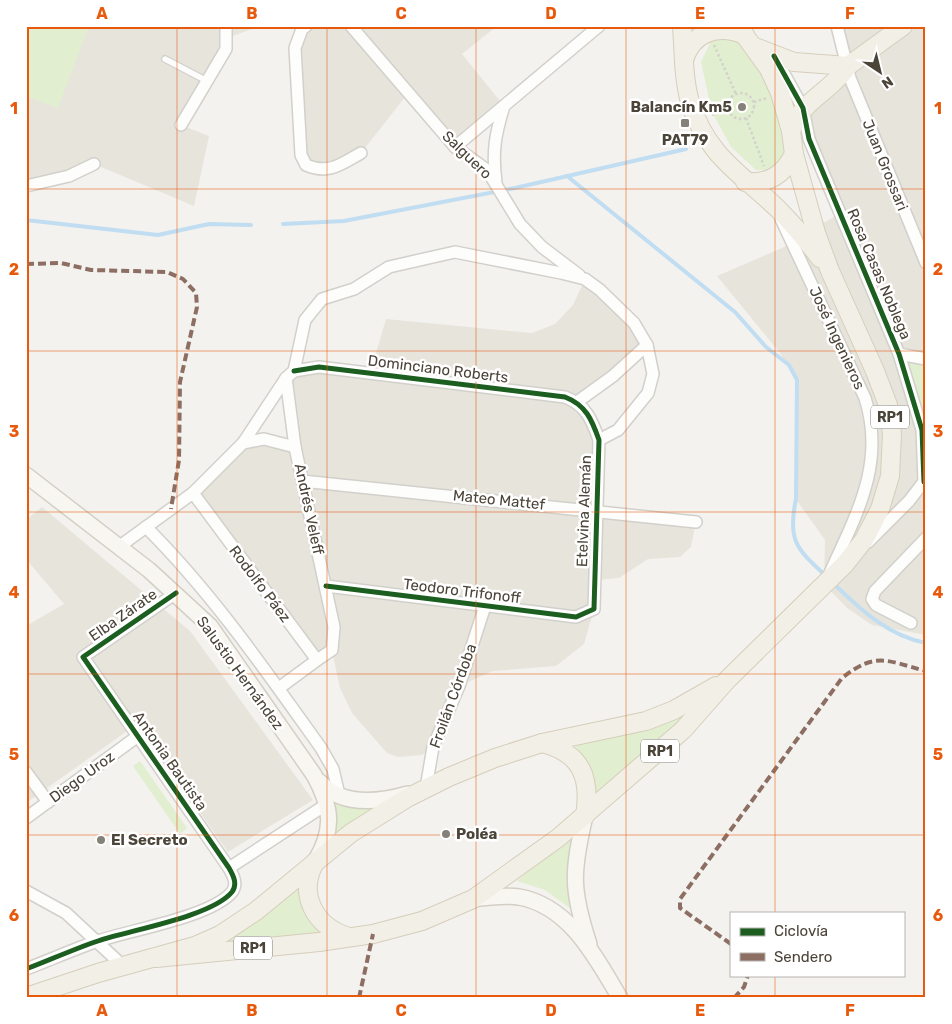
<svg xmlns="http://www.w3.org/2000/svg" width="952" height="1024" font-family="Rubik,sans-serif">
<rect width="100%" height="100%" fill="#f4f2ee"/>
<g fill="#e7e4dc">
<polygon points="26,26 260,26 227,38 181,125 209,136 194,206 94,164 26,186"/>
<polygon points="306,26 497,26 462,54 504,106 455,147 409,92 361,153 333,168 306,165 295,48"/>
<polygon points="837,26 926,26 926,635 872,625 847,608 824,584 825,540 795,498 795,378 780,353 717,276 782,248 840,213 805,117 842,75"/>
<polygon points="585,279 600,290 647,345 578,402 599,440 597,510 696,522 691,547 680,557 648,559 619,578 595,580 594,609 584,644 556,666 493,671 459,686 433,747 422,755 398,757 387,753 352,713 340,688 332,651 317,660 193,493 243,443 295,447 286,378 294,371 370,373 386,319 532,333 555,324 573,305"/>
<polygon points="42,507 190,631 313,800 228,852 137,724 26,803 26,626 64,604 26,559 26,520"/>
</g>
<g fill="#e1eecf">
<polygon points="26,26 89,26 58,108 26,96"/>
<polygon points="726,36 738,37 751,49 784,119 787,159 774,170 756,170 731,147 712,112 701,62 711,41"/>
<polygon points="912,361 926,363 926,425 908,365"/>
<polygon points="700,703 596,796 589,763 572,742"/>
<polygon points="140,761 187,828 180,834 133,766"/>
<polygon points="333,799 358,807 375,808 329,840 335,820"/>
<polygon points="576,832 568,869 571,909 545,890 517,881"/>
<polygon points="299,882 331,932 207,947"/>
</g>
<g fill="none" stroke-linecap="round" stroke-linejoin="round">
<g stroke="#c0ddf1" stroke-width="4">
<path d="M567 176 735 312 766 347 789 365 797 380 796 499C787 541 797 549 826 576"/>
<polyline points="26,220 158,235 209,224 251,225"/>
<polyline points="283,224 344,221 515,188 686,149"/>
<path d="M833 583C860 609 888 636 926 643"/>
</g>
<defs>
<polyline id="lane" points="165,59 207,81"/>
<g id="street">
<path d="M306 26 302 29 295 48 301 155 306 165C329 175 341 164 361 153"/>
<polyline points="351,26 455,147 487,170 520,224 542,247 579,275"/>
<polyline points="837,26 850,78 926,263"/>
<polyline points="774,56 803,108 809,139 899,354 922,430 924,482"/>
<polyline points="181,125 226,49 226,26"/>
<polyline points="455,147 599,26"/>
<path d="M496 182C492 152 495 135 504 106"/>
<polyline points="26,186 69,176 94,164"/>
<path d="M781 219 865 398C886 464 856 515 829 575"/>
<polyline points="899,354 926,359"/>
<path d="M294 371 319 367 565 397C586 405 592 420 599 440L594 609 576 617 326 586"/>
<polyline points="294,371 305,320 322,299 354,289 389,267 455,252 561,273 585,279 600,290 634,323 647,345 653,374 648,393 618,430 599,440"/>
<polyline points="577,402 613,376 647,345"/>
<polyline points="243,443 286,378"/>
<polyline points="302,481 696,522"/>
<polyline points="193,493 317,660 332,650 334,627 295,447 286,378 294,371"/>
<path d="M146 527C213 594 266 671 321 748L333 769 339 795"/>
<polyline points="868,542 909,501 926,479"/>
<polyline points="120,546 193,493 243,443 264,439 295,447"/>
<polyline points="911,623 876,605 872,599 875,591 926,538"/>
<polyline points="279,688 317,660"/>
<polyline points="26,772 48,802"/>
<polyline points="426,788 433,747 459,686 485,606"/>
<polyline points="26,818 138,736"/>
<polyline points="229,868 327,804"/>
<polyline points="26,891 66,913 123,966"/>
<path d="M26 969C50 960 74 949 98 941 130 930 211 917 232 892 238 884 233 875 229 868L83 657 176 593"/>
</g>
<g id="secondary">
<path d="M26 475 149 570 210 626 314 775C331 806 335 828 316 860"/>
<path d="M320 782C342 807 380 802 408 794"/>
<path d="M585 816C572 872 571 889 589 944"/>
<path d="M473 899C488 897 504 895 519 897 570 906 596 958 620 998"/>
</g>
<g id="primary">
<path d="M682 26C684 52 683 77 690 102 707 156 740 173 778 209 793 224 807 241 820 258"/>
<polyline points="755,47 794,62 848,66"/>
<path d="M684 60C693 31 719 24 745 35"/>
<path d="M791 131C803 98 830 93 848 66L903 26"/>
<path d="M745 182C768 184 783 176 794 154"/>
<path d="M542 743C582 753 591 778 585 816"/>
<path d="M315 862C297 894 315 927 349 937"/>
<polyline points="156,958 319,942 373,934 422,921 473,899 558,838 683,730 728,679 845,564 864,540 880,509 890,476 892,434 888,405 875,371 830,271 816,233 794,154 791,131 780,93 769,69 738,26"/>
<polyline points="26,997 98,973 195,946 220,935 256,911 351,833 407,798 449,777 495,758 542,743 646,721 674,710 716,686"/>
</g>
</defs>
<use href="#lane" stroke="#d2d0cb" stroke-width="8"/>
<use href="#street" stroke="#d2d0cb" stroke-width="14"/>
<use href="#secondary" stroke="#d3cfc5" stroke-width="18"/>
<use href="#primary" stroke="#d6cebb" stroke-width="20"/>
<g stroke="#d3d2cc" stroke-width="2.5" stroke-dasharray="2.5 2.5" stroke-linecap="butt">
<polyline points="714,45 736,94"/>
<circle cx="741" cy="106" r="13"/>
<polyline points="754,102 767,98"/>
<polyline points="712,115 729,109"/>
<polyline points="746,118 764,166"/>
</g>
<use href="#lane" stroke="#fdfdfc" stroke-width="5.5"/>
<use href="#street" stroke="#fdfdfc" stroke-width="11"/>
<use href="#secondary" stroke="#f7f6f1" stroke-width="15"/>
<use href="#primary" stroke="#f2efe6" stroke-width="18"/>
<g stroke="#8d6e63" stroke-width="4" stroke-dasharray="8 4" stroke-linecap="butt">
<polyline points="26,264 61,263 91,270 167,272 183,279 196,293 197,307 180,382 179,460 171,509"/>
<path d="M731 944 680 908V899L842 678C876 651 887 661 926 671"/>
<polyline points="359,998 373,934"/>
<polyline points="734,998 744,987 748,975"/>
</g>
<defs>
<g id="cycleway">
<polyline points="774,56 803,108 809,139 899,354 922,430 924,482"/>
<path d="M294 371 319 367 565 397C586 405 592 420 599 440L594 609 576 617 326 586"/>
<path d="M26 969C50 960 74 949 98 941 130 930 211 917 232 892 238 884 233 875 229 868L83 657 176 593"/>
</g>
</defs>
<use href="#cycleway" stroke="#fff" stroke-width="8"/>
<use href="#cycleway" stroke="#1b5e20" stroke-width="5"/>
</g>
<path fill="none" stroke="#e8590c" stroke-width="1" stroke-opacity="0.55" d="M177 26V998M327 26V998M476 26V998M626 26V998M775 26V913M26 189H926M26 351H926M26 512H926M26 674H926M26 835H926M775 975V998"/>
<g fill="#868178" stroke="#fff" stroke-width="2">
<circle cx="742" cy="107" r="5"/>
<rect x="680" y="118" width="10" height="10" rx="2.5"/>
<circle cx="446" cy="834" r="5"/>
<circle cx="101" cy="840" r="5"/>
</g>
<g text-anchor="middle" stroke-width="5" stroke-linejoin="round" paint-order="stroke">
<g fill="#fff" stroke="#817c74" stroke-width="1">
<rect x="871" y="405.5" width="38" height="23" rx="4"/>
<rect x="641" y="739.5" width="38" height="23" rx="4"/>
<rect x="234" y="936.5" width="38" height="23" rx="4"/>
</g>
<g font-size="14" font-weight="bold" fill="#4b4439">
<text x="890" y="422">RP1</text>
<text x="660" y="756">RP1</text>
<text x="253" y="953">RP1</text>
</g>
<g font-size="15" font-weight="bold" fill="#4b4439" stroke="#fff" text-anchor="start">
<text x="732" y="112" text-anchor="end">Balancín Km5</text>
<text x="685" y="145" text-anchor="middle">PAT79</text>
<text x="456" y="839">Poléa</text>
<text x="111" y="845">El Secreto</text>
</g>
<g font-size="15" fill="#4b4439" stroke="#fff">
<text transform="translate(467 155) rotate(44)" y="5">Salguero</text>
<text transform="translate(885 165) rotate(68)" y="5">Juan Grossari</text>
<text transform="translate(879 274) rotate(67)" y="5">Rosa Casas Noblega</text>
<text transform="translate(837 338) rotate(65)" y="5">José Ingenieros</text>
<text transform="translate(438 369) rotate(7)" y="5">Dominciano Roberts</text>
<text transform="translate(499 500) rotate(6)" y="5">Mateo Mattef</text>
<text transform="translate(309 509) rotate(78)" y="5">Andrés Veleff</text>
<text transform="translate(584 511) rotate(-88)" y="5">Etelvina Alemán</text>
<text transform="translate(260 584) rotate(53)" y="5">Rodolfo Páez</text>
<text transform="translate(462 591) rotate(7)" y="5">Teodoro Trifonoff</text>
<text transform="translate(123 615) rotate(-35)" y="5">Elba Zárate</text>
<text transform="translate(240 673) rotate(54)" y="5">Salustio Hernández</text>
<text transform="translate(453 696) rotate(-70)" y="5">Froilán Córdoba</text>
<text transform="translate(170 761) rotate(55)" y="5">Antonia Bautista</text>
<text transform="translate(82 777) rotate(-36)" y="5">Diego Uroz</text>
</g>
</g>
<rect width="952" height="1024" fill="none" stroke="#ffffff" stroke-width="55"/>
<rect x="730" y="912" width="175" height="65" fill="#ffffff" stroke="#b7b4b0"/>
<rect x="740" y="928" width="25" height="8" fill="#1b5e20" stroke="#b7b4b0"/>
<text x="774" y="936" font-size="15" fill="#4b4439">Ciclovía</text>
<rect x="740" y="953" width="25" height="8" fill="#8d6e63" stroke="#b7b4b0"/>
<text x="774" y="962" font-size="15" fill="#4b4439">Sendero</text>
<g transform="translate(880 72) rotate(145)" stroke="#ffffff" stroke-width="4" paint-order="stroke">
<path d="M0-4L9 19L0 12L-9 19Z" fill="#4b4439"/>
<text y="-8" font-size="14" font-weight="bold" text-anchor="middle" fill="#4b4439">N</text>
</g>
<rect x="28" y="28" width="896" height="968" fill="none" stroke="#e8590c" stroke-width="2"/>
<g font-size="16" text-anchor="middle" font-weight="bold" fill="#e8590c">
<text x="102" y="19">A</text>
<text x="252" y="19">B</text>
<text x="401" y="19">C</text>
<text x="551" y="19">D</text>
<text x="700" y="19">E</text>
<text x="850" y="19">F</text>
<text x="14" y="114">1</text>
<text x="938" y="114">1</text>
<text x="14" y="275">2</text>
<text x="938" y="275">2</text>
<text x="14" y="437">3</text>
<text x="938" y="437">3</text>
<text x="14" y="598">4</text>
<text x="938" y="598">4</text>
<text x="14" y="760">5</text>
<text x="938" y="760">5</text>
<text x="14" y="921">6</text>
<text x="938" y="921">6</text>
<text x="102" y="1016">A</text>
<text x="252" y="1016">B</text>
<text x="401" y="1016">C</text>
<text x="551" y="1016">D</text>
<text x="700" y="1016">E</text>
<text x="850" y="1016">F</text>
</g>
</svg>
